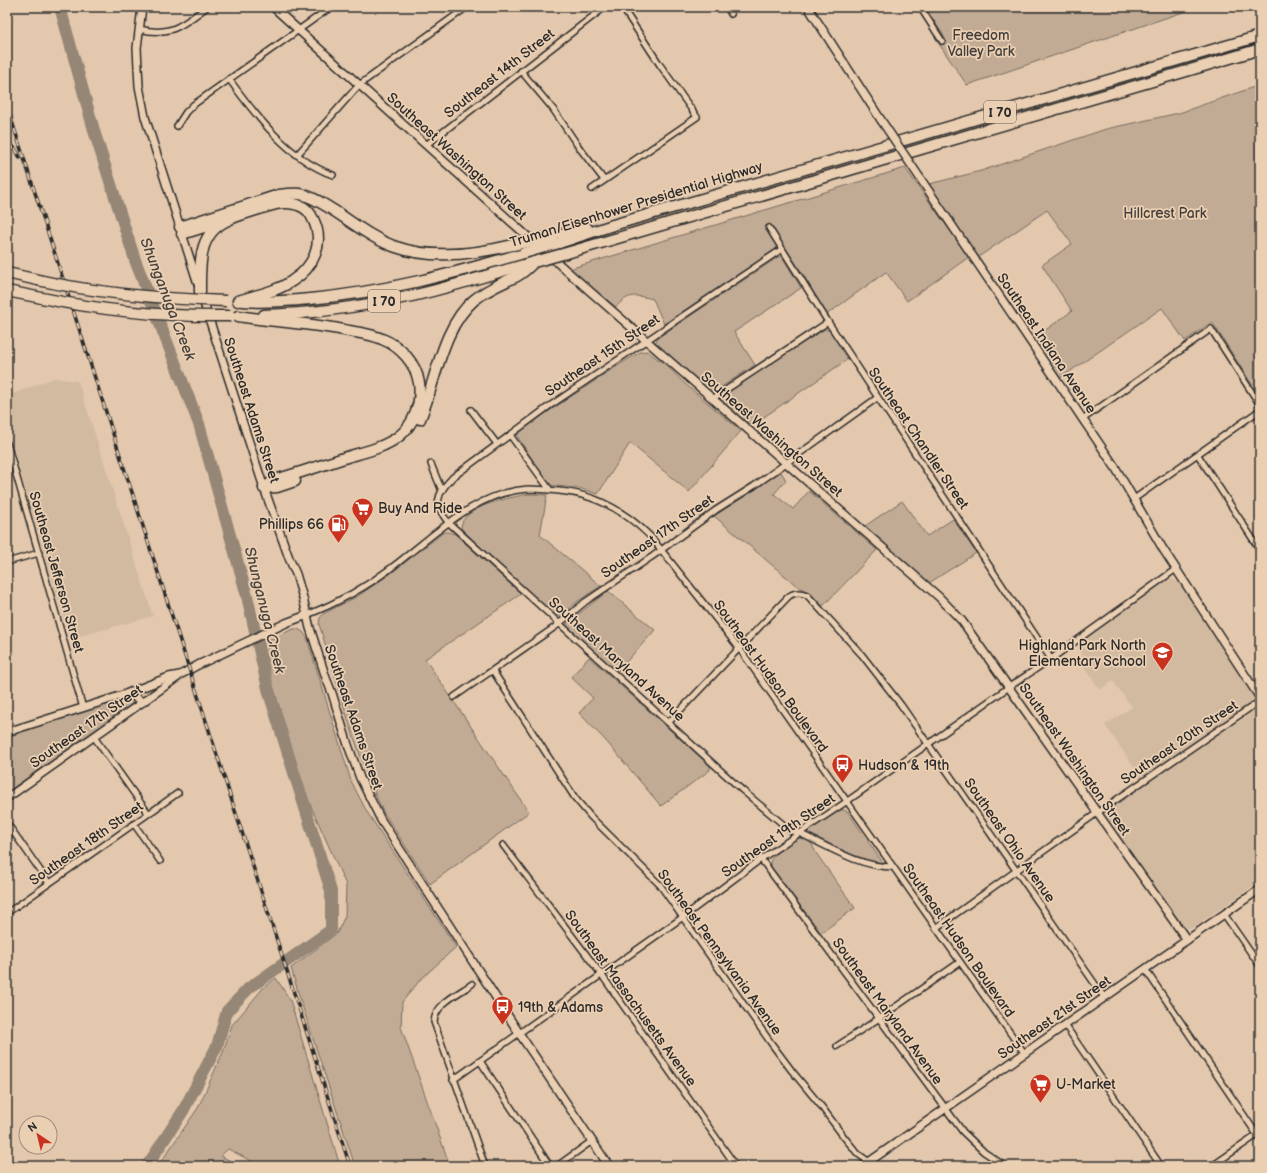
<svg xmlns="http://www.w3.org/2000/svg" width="1267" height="1173" font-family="'Balsamiq Sans',sans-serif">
<rect width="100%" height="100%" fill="#e3c8ad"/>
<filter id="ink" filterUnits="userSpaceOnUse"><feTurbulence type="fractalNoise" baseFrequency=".025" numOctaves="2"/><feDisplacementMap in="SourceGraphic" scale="8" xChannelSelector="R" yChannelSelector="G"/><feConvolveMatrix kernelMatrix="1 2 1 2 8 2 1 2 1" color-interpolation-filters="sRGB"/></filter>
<g filter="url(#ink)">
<g fill="#d2baa1">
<polygon points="54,378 78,381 153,616 70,639 7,427 7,396"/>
<polygon points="1171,579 1179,582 1253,696 1254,700 1253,704 1141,777 1105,725 1132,707 1113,681 1100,690 1082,664 1086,661 1077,646 1167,580"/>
<polygon points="1259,708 1260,881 1193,928 1187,928 1183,927 1179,922 1104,814 1108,808"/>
</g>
<g fill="#c1ab95" stroke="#766b60">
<polygon points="925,7 1198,7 967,85 937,41 944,36"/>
<polygon points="1260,85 1260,397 1212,322 1185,341 1162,308 1059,379 1033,339 1072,311 1042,265 1072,244 1047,210 977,258 929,184 981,171 1106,129 1179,113"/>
<path d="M905 168 969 257 907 301 886 272 826 315 803 274 783 244 664 324 653 299C635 295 629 293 616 307L569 269Z"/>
<polygon points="782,256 801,288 734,332 755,365 715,391 710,391 656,344 656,340 659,337 778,257"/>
<polygon points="825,329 830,331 848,359 751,426 721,401 720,398 724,393"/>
<polygon points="647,351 666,365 684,383 741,431 689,492 630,443 598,494 582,489 549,485 517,436 519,431 611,370 640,352"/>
<polygon points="781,472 786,480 774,494 793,509 809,491 877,550 823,606 811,594 797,586 714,516"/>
<path d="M529 494 547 495 540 535 601 586 578 601 562 615 557 617 550 616 461 528C461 506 512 497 529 494Z"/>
<polygon points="902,501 927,536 953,519 976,553 929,583 865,526"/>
<polygon points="444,532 449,532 455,534 521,594 425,659 529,812 430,884 384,813 369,781 348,720 319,624 320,618 323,614 358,596 390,574"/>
<polygon points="608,591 655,630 617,672 567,626 567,623"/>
<polygon points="293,629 298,629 303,632 307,638 351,781 367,812 456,947 421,979 402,1002 401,1027 450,1166 355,1166 301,1002 291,968 337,933 345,916 346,885 310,804 297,767 270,675 263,641 274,638"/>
<polygon points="589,657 710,766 710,770 661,806 606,741 579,713 593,698 571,677"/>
<polygon points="127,698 132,699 132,704 7,792 7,736"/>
<polygon points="840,810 844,810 848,812 883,863 882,865 857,857 808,833 809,830 812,827"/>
<path d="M801 838 806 839 811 843 816 853 855 908 821 933 772 868 770 862C773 853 792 839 801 838Z"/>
<polygon points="276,978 290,1000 340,1166 261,1166 228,1149 220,1156 242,1166 158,1166 198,1108 223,1052 232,1025 264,987"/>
</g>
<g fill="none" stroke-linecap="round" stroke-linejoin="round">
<polyline stroke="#958676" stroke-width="12" points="60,7 95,134 135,260 199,424 247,596 269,693 331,891 331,930 249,988 227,1011 217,1046 183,1111 147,1166"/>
<defs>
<g id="minor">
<polyline points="727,7 731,14"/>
<polyline points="920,7 942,41"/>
<path d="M139 29C172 37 182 25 207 7"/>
<polyline points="521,71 553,109 578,146 604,180"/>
<path d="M229 79C255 115 290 160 333 175"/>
<polyline points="177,126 186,112 193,105 331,7"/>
<polyline points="426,145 605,7"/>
<polyline points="297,155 359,85 467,7"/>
<polyline points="592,189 697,117 660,65 622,7"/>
<polyline points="769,228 828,322 1051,659"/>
<path d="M782 249 548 407 453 477C436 494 433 505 449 523L742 790 791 831 799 833C829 847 859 867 893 867"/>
<polyline points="712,399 828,322"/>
<polyline points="471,410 497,444"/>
<polyline points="1083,419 1211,329 1260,405"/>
<polyline points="510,435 550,490"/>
<polyline points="7,443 83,708"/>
<polyline points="1198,455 1260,550"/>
<polyline points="431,464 442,491"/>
<polyline points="1134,499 1260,410"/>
<polyline points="7,562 39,553"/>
<path d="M307 615C337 603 365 588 391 568 433 537 474 492 528 489 538 489 549 490 559 491 595 494 625 511 651 537L739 648 1025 1054"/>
<polyline points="493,671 575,798 591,817 660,885 771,1043 792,1071 821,1106 844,1137 858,1154 875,1166"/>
<polyline points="454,697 555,627 585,602 653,556 716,510 754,486 877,398"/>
<path d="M669 722 788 597C794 592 800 592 807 595L862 655 901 705 1104 997"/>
<polyline points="94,737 148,813"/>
<polyline points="7,823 49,883"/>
<polyline points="134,824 160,861"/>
<polyline points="503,845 601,974 736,1166"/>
<polyline points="761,859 963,1132 984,1152 1005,1166"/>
<polyline points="7,913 178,793"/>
<polyline points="1224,914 1260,966"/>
<polyline points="936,928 1097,813 1260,701"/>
<polyline points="1145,969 1260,1139"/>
<path d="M472 984C458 994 435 1004 434 1022L485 1166"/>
<polyline points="1065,1025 1161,1166"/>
<polyline points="837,1046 878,1019 960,962"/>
<polyline points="480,1061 550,1166"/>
<polyline points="453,1080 683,917 761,859 846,802 1009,687 1051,659 1176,569"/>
<polyline points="557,1166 592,1141"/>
<polyline points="1212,1166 1260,1133"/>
</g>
<g id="tertiary">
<polyline points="273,7 527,236 939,597 962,621 1187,940"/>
<polyline points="808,7 881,120"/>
<polyline points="920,178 1115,467 1163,549 1260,698"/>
<polyline points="125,695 131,695 143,702"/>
<polyline points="7,732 123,695 169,677 180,675 198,665 286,623 307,615"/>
<polyline points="7,798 178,677"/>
</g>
<g id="secondary">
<polyline points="142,7 137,48 139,86 145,117 198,284"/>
<polyline points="202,297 264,488 289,558 296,574 303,598 310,628 326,678 332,693 348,745 360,778 381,820 519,1033 609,1166"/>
<polyline points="863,1166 1260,889"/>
</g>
<g id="motorway">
<path d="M180 227 279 195C286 194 293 193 300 194 312 196 323 204 333 210 353 223 373 239 396 247 433 260 476 254 513 245"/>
<polyline points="182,234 220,222"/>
<polyline points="553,236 587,228"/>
<polyline points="559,243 613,225 1260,36"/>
<polyline points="570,252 1207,65 1260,49"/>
<polyline points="7,273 38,280"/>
<polyline points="7,291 42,298"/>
<path d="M200 292C200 262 198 232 230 219 239 215 250 212 259 209 272 205 285 200 298 205 305 207 310 212 313 219 325 243 314 267 292 281 276 292 256 295 238 301"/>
<path d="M243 301C265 303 288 301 310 299 385 292 452 274 524 253"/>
<path d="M264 315C313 314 364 306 412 296 452 287 491 274 530 263"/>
<path d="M238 316C275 322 312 323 349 331 360 333 371 334 382 339 400 346 416 363 419 383 422 403 414 425 398 437 383 448 364 452 347 457 323 465 299 473 275 480L264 488"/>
<path d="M420 419C436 381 442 327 474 300 487 289 503 283 517 276 523 273 529 267 534 262"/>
<polyline points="264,488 277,487 295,481"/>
</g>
</defs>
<use href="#minor" stroke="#2b2b2b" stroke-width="8"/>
<use href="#tertiary" stroke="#2b2b2b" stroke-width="10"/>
<use href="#secondary" stroke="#2b2b2b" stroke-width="10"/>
<use href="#motorway" stroke="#2b2b2b" stroke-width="13"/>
<use href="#minor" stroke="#ebcfb2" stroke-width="5"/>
<use href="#tertiary" stroke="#ebcfb2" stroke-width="7"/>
<use href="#secondary" stroke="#ebcfb2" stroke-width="7"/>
<use href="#motorway" stroke="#ebcfb2" stroke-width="10"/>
<defs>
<g id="rail">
<polyline points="7,106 350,1166"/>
<polyline points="7,140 16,150 20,158"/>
</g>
</defs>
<use href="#rail" stroke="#2b2b2b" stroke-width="3.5"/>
<use href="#rail" stroke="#ebcfb2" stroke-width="2" stroke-dasharray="6" stroke-linecap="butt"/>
<defs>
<polyline id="tertiary-bridge" points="881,120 920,178"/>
<g id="motorway-bridge">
<polyline points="513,245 553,236"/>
<polyline points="524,253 559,243"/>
<polyline points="534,262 570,252"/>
<path d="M38 280C100 294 163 299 226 301"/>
<path d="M42 298C104 311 167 317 231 316"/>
</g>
</defs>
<use href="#tertiary-bridge" stroke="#2b2b2b" stroke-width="10" stroke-linecap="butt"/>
<use href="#motorway-bridge" stroke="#2b2b2b" stroke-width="13" stroke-linecap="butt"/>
<use href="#tertiary-bridge" stroke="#ebcfb2" stroke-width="7"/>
<use href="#motorway-bridge" stroke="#ebcfb2" stroke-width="10"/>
</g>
</g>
<defs>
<symbol id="supermarket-pin" viewBox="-11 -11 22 30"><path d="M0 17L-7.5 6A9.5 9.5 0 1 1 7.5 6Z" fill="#c8321e" stroke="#ebcfb2"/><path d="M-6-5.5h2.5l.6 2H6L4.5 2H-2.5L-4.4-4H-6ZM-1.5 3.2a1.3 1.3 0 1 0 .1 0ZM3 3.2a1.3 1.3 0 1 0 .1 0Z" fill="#fff"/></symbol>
<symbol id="fuel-pin" viewBox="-11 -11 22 30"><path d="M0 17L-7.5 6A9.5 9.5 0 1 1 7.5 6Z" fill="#c8321e" stroke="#ebcfb2"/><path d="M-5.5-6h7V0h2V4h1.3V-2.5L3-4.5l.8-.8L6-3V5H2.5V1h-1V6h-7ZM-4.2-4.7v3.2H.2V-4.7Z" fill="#fff"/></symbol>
<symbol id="school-pin" viewBox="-11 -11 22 30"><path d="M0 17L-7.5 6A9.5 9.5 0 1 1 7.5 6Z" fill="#c8321e" stroke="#ebcfb2"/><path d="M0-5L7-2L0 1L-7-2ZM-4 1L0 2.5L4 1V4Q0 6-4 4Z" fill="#fff"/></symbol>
<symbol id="bus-pin" viewBox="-11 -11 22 30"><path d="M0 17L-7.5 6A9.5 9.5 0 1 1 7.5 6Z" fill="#c8321e" stroke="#ebcfb2"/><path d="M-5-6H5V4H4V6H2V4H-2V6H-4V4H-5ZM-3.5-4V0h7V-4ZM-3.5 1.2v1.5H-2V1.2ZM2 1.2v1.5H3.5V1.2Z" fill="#fff"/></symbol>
</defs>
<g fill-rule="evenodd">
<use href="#supermarket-pin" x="350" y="496" width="25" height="34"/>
<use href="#fuel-pin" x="326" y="512" width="25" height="34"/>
<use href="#school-pin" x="1150" y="640" width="25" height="34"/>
<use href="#bus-pin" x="830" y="752" width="25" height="34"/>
<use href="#bus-pin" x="490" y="994" width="25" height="34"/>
<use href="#supermarket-pin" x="1028" y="1072" width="25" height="34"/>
</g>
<g text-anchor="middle" stroke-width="3.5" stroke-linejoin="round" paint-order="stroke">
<g fill="#ebcfb2" stroke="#655c54" stroke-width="1">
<rect x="984" y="101" width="32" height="22" rx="3"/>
<rect x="368" y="290" width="32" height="22" rx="3"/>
</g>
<g font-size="13" font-weight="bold" fill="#2b2b2b">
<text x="1000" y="117">I 70</text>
<text x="384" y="306">I 70</text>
</g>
<g font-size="14" fill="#423e3b" stroke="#ebcfb2">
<text x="981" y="40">Freedom<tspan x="981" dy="16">Valley Park</tspan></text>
<text x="1165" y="218">Hillcrest Park</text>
</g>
<g font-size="14" fill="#2b2b2b" stroke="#ebcfb2">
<text transform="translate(499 73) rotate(-38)" y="5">Southeast 14th Street</text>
<text transform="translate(457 156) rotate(42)" y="5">Southeast Washington Street</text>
<text transform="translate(636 204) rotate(-17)" y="5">Truman/Eisenhower Presidential Highway</text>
<text transform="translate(1047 343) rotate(56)" y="5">Southeast Indiana Avenue</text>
<text transform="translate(602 355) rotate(-34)" y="5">Southeast 15th Street</text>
<text transform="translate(252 410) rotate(72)" y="5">Southeast Adams Street</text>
<text transform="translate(772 434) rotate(41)" y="5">Southeast Washington Street</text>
<text transform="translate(919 438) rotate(56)" y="5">Southeast Chandler Street</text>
<text transform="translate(657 536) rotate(-35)" y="5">Southeast 17th Street</text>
<text transform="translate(57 572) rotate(74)" y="5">Southeast Jefferson Street</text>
<text transform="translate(617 659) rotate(42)" y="5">Southeast Maryland Avenue</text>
<text transform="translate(771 676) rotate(54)" y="5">Southeast Hudson Boulevard</text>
<text transform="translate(354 717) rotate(71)" y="5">Southeast Adams Street</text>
<text transform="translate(86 726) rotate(-35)" y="5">Southeast 17th Street</text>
<text transform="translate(1179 742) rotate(-34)" y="5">Southeast 20th Street</text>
<text transform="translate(1075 759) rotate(55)" y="5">Southeast Washington Street</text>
<text transform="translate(778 835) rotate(-35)" y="5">Southeast 19th Street</text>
<text transform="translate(1010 840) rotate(55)" y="5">Southeast Ohio Avenue</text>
<text transform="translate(86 843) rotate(-35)" y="5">Southeast 18th Street</text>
<text transform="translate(959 940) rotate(55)" y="5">Southeast Hudson Boulevard</text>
<text transform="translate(720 952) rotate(54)" y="5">Southeast Pennsylvania Avenue</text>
<text transform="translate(631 998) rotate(54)" y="5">Southeast Massachusetts Avenue</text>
<text transform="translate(888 1011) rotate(54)" y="5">Southeast Maryland Avenue</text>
<text transform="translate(1054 1017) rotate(-35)" y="5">Southeast 21st Street</text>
</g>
<g font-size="14" fill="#2b2b2b" stroke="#ebcfb2" text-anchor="start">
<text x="378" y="513">Buy And Ride</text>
<text x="324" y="529" text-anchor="end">Phillips 66</text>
<text x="1146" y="650" text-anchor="end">Highland Park North<tspan x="1146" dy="16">Elementary School</tspan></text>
<text x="858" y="770">Hudson &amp; 19th</text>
<text x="518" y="1012">19th &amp; Adams</text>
<text x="1056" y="1089">U-Market</text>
</g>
<g font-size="15" font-style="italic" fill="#46423e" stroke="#ebcfb2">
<text transform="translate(168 299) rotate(69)" y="5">Shunganuga Creek</text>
<text transform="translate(265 610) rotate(76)" y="5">Shunganuga Creek</text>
</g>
</g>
<rect width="1267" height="1173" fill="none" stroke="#ebcfb2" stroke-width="24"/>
<rect x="12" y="12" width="1243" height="1149" fill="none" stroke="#2b2b2b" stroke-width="1.5" filter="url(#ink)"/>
<g transform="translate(38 1135) rotate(325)"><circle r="19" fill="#ebcfb2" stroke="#9e8d7c"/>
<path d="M0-3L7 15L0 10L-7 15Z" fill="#c8321e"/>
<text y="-6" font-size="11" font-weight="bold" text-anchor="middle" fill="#2b2b2b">N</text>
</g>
</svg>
